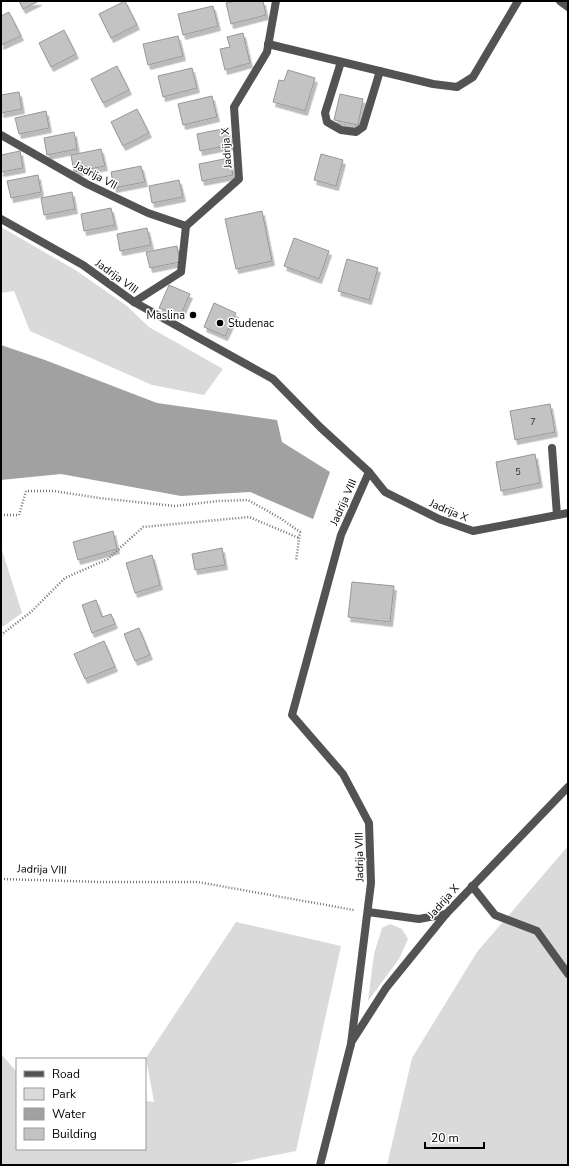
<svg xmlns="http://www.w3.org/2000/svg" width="569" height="1166" font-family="'Nunito Sans',sans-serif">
<defs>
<filter id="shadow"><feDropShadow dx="2.5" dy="4.5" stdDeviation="0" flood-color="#0004"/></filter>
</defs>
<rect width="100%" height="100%" fill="#fff"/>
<g fill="#dadada">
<polygon points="1,227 77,271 127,306 149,327 223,369 204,395 152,385 30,331 14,291 1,293"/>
<polygon points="1,547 22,613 1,628"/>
<polygon points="568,846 568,1165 387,1165 412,1058 477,952"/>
<polygon points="236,922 341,946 296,1151 225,1165 1,1165 1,1054 17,1072 17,1149 145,1149 145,1101 154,1102 146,1058"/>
<polygon points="390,924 402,929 408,939 399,959 368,1001 374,954 382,928"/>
</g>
<polygon fill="#a1a1a1" points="1,345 45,360 157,403 277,420 282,442 330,472 313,519 250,492 181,496 61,474 1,480"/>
<g fill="#c3c3c3" stroke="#979797" filter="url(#shadow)">
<polygon points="19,1 39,1 23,9"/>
<polygon points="125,1 137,25 111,38 99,14"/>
<polygon points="234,1 263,1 266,15 231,24 226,3"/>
<polygon points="213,6 218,26 183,35 178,14"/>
<polygon points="9,12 21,36 1,45 1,16"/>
<polygon points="64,30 76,54 51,67 39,43"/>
<polygon points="243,33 250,63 225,70 220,49 230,47 227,37"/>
<polygon points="178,36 183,56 148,65 143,44"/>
<polygon points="117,66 129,90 103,103 91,79"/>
<polygon points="192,68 197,88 163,97 158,76"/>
<polygon points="288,70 315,78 305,111 273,102 279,80 284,81"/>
<polygon points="19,92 22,109 1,113 1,95"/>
<polygon points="340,94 363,99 358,125 334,120"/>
<polygon points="212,96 217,117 183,125 178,104"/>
<polygon points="137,109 149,133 123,146 111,122"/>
<polygon points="46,111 49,128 19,134 15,118"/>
<polygon points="227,128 231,145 200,151 197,134"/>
<polygon points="74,132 77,149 47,155 44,138"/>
<polygon points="101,149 105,166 74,172 71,155"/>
<polygon points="20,151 23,168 1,172 1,155"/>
<polygon points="321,154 343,160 336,186 314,180"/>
<polygon points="229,158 233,175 202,181 199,164"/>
<polygon points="141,166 145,182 114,188 111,172"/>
<polygon points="38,175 41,192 11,198 7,181"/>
<polygon points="179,180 183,197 152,203 149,186"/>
<polygon points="72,192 75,209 44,215 41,198"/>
<polygon points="111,208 115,225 84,231 81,214"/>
<polygon points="262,211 272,261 236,269 225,219"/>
<polygon points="147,228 151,245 120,251 117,234"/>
<polygon points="294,238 329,251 319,279 284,266"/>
<polygon points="177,246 180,262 150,268 146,252"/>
<polygon points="347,259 378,268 369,300 338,291"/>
<polygon points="169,285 190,294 180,316 159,308"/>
<polygon points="214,303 236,313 225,336 204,327"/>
<polygon points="550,404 555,432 515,440 510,411"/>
<polygon points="535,454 540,483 501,491 496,462"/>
<polygon points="113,531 117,549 78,560 73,542"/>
<polygon points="222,548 225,565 195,570 192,554"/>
<polygon points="152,555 160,585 135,593 126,563"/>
<polygon points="352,582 394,586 390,622 348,617"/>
<polygon points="96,600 102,617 111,614 115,624 92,633 82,605"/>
<polygon points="139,628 150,655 135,661 124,634"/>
<polygon points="104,641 115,667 85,679 74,654"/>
</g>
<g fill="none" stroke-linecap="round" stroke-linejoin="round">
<g stroke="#757575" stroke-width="2.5" stroke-dasharray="1 2" stroke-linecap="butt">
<polyline points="1,515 19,515 26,491 54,491 99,498 175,506 219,501 248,500 280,518 300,532 296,561"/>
<polyline points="1,635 32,611 65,578 108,559 143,527 249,517 299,538"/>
<polyline points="1,879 101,882 198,882 354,910"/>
</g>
<polyline stroke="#535353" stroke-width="8" points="472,886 495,915 537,931 568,974"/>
<g stroke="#535353" stroke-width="8">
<polyline points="560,1 568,7"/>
<polyline points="268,44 433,84 457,87 473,77 518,1"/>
<polyline points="341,62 325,113 327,122 341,130 356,132 363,127 380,71"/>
<polyline points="1,135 87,184 148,213 186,226"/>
<polyline points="1,219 83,265 134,302 273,379 320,427 369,472 341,535 292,715 343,774 369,823 371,883 351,1044"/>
<polyline points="134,302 181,272 186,226 239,179 234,107 267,52 276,1"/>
<polyline points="552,448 557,515"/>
<polyline points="369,472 385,492 439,519 473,531 568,513"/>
<polyline points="368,912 419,919 446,914"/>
<polyline points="352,1041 386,988 446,914 568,787"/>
</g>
<polyline stroke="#535353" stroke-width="8" points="320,1165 351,1044"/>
</g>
<g fill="#000" stroke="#fff" stroke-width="1.5">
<circle cx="193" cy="315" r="4"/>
<circle cx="220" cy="323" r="4"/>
</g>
<g text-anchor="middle" stroke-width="3" stroke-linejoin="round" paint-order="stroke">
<g font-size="9" fill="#313131">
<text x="533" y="425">7</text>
<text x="518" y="475">5</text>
</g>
<g font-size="11" fill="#000" stroke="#fff">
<text transform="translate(226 148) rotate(-94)" y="4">Jadrija X</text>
<text transform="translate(96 175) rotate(28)" y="4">Jadrija VII</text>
<text transform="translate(117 276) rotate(36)" y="4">Jadrija VIII</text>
<text transform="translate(343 502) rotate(-66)" y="4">Jadrija VIII</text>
<text transform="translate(449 510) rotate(23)" y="4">Jadrija X</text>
<text transform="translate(359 857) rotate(-91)" y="4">Jadrija VIII</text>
<text transform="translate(42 869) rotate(2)" y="4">Jadrija VIII</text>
<text transform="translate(443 901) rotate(-48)" y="4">Jadrija X</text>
</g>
<g font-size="11" fill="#000" stroke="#fff" text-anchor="end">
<text x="185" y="319">Maslina</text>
<text x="228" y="327" text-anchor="start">Studenac</text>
</g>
</g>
<rect width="569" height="1166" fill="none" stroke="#000000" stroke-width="4"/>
<rect x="16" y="1058" width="130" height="92" fill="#ffffff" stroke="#999999"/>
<rect x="24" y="1071" width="20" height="6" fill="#535353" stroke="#999999"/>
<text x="52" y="1078" font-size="12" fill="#000000">Road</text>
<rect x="24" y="1088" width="20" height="12" fill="#dadada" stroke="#999999"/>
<text x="52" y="1098" font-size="12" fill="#000000">Park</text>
<rect x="24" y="1108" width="20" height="12" fill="#a1a1a1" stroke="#999999"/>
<text x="52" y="1118" font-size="12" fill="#000000">Water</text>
<rect x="24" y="1128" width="20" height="12" fill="#c3c3c3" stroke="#999999"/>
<text x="52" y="1138" font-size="12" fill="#000000">Building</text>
<path d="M425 1142v6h59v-6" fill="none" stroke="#000000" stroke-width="2"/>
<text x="431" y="1142" font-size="12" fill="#000000" stroke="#ffffff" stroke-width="3" paint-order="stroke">20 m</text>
</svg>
